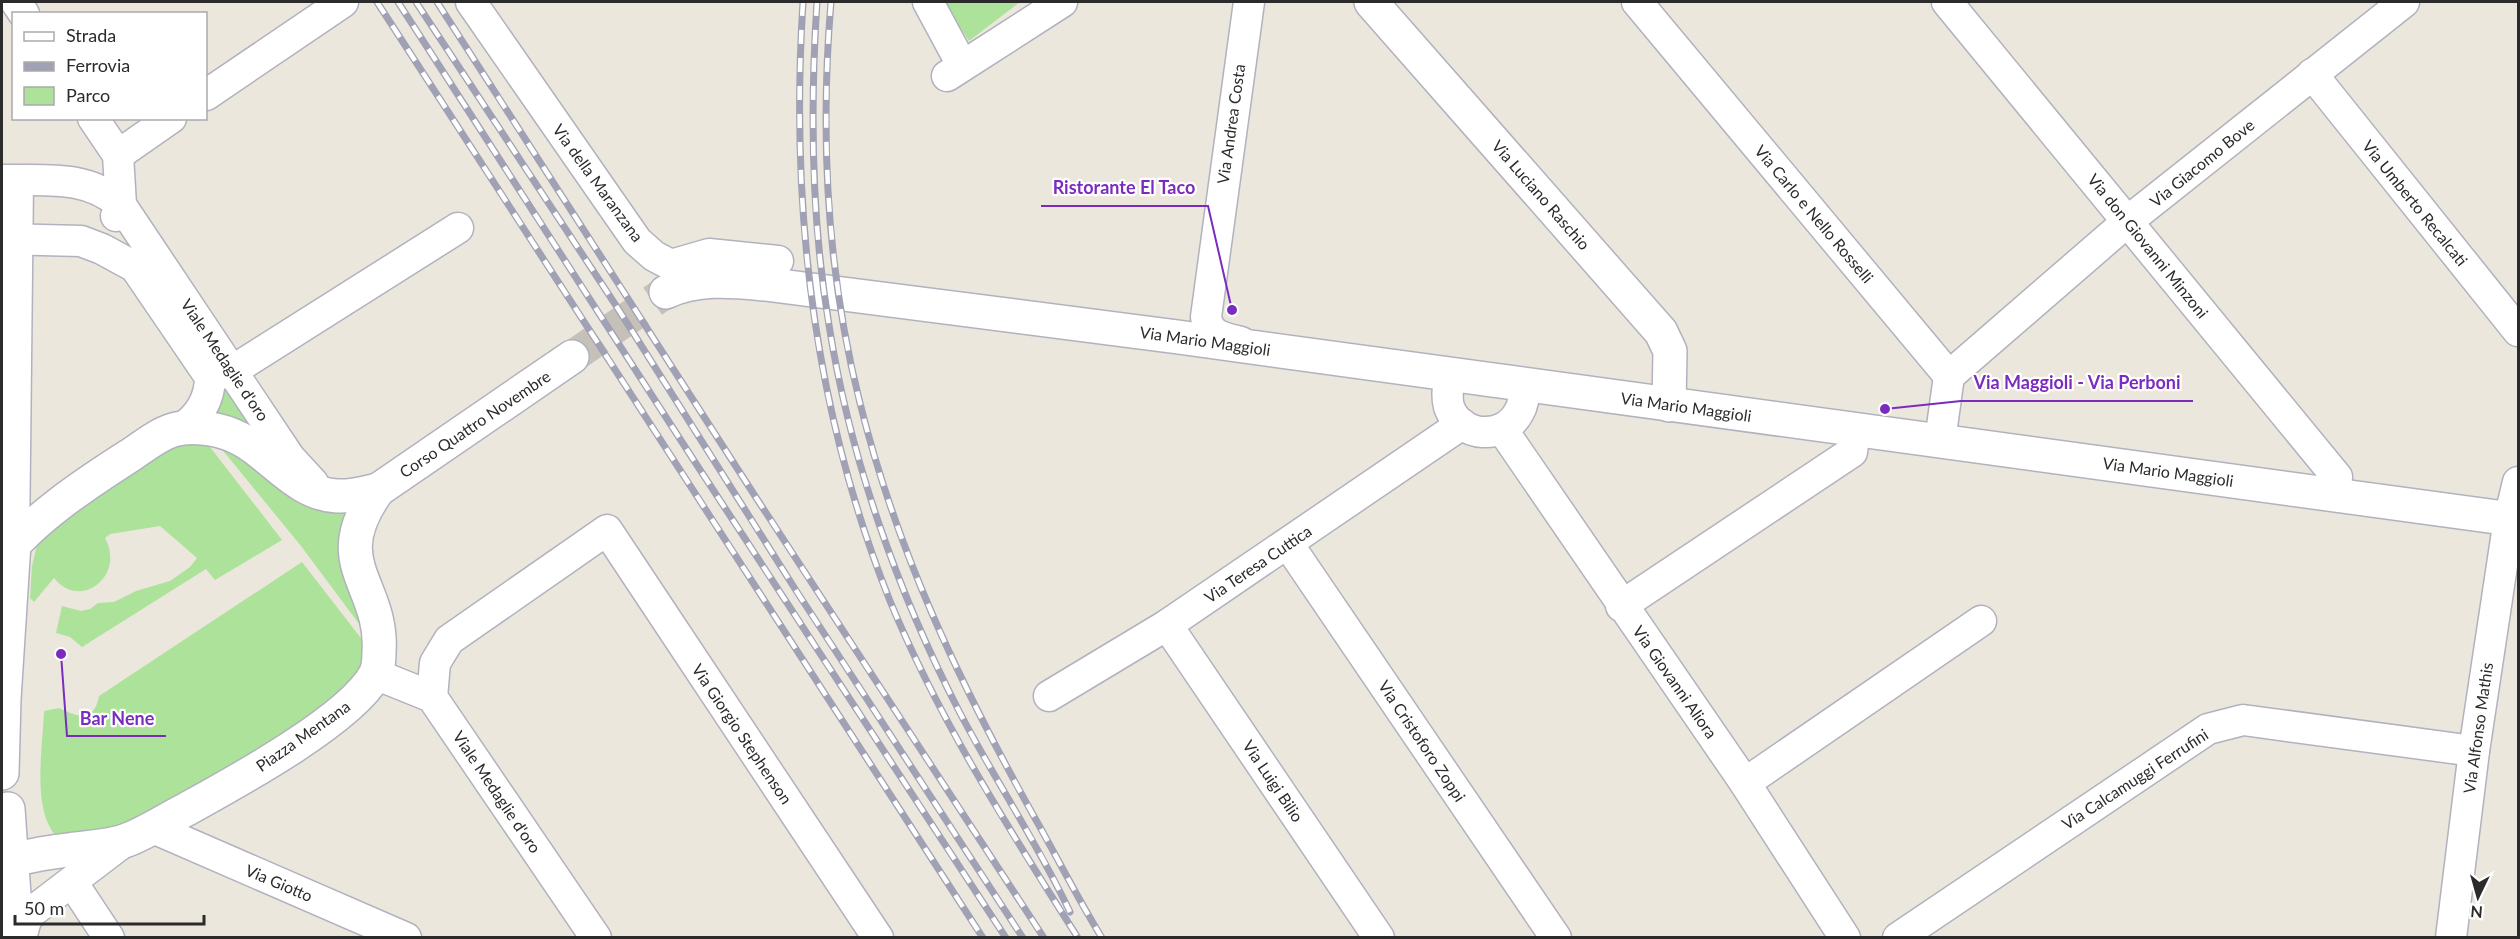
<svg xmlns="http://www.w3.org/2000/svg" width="2520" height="939" font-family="Lato,sans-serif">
<rect width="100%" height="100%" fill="#ece7dd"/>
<g fill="#ace29a">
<polygon points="943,2 1020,2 969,41"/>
<polygon points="226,386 266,432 207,414"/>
<polygon points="206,430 364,507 377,648 301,546"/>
<path d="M200 434 282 540 215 580 206 569 82 647 70 637 56 633 62 606 81 611 90 609 98 603 114 602 136 591 170 581 190 567 197 558 160 526 110 534 105 538C126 576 80 611 54 578L34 602 30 598 32 566 39 536 141 459Z"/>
<path d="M302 562 374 655 367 679 124 838 57 837C31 810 43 747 44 711L59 708C76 716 94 724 99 696Z"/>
</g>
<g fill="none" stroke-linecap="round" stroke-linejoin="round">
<polyline stroke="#c5c1b9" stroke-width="33" stroke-dasharray="33 16" stroke-linecap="butt" points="572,357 666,292"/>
<defs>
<g id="street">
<polyline points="16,2 24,14"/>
<polyline points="471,2 637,241 654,256 671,265 709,254 778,261"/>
<polyline points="928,2 962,65"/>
<polyline points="1637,2 1949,376 1940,441"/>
<polyline points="1947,2 2337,477 2335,495"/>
<polyline points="2312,74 2518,331"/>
<polyline points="947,76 1062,2"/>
<polyline points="206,95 343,2"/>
<polyline points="93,118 118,155 121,205 116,216"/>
<polyline points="118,155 171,118"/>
<path d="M2 180C44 181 87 174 121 205L290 458 313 483"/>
<path d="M2 239 81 241 102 249 135 267 210 377C210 399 199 418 180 429"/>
<path d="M1241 342C1224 338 1209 336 1206 317L1249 2"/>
<path d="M1450 375C1448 386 1446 396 1449 407 1460 438 1504 441 1519 412 1524 404 1524 394 1525 385"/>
<polyline points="213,376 232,371 458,228"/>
<polyline points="1949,376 2128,221 2404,2"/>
<polyline points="1502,429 1745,783 1845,938"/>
<polyline points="14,543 18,181"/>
<polyline points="1288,544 1556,938"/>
<polyline points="1621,606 1852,452 1855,430"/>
<polyline points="1167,625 1379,938"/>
<polyline points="375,674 432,697 596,938"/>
<polyline points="1049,696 1167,625 1462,424"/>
<polyline points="432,697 435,663 449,640 607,530 878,938"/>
<polyline points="1745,783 1981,621"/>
<polyline points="153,828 406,938"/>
<polyline points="72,882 109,938"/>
<polyline points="17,934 23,931 26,920 33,911 126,840"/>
<polyline points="1898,938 2208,729 2243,720 2474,751"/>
<polyline points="2451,938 2474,751 2509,519 2518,482"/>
</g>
<g id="secondary">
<polyline points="1371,2 1661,332 1670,351 1669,405"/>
<path d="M666 292C697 277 733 281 765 284L1178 337 2518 520"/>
<path d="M2 559C32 519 87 483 129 456 143 447 157 435 173 430 190 425 215 428 232 435 269 450 294 494 337 496 351 497 364 493 378 490"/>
<polyline points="2,773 4,699 14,543"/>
<polyline points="8,809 17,938"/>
<path d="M2 862C24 857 46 852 69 850 87 847 109 847 127 840 148 832 167 819 187 809 234 783 350 720 375 675 378 669 379 660 379 653 384 583 324 565 378 490L572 357"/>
</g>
</defs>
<use href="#street" stroke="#b1b2be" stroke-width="33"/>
<use href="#secondary" stroke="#b1b2be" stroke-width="36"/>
<use href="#street" stroke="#fff" stroke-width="30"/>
<use href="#secondary" stroke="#fff" stroke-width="33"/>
<defs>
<g id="rail">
<polyline points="377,2 983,938"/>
<polyline points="398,2 691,456 1006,938"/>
<polyline points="416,2 615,304 797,592 1023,938"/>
<polyline points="437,2 755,496 1044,938"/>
<path d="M803 2C790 207 813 409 890 601 939 720 1009 829 1078 938"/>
<path d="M817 2C810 109 811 218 829 325 850 459 898 593 960 713 995 780 1038 844 1070 912"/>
<path d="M831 2C820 134 827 273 860 403 897 553 961 686 1036 820 1058 859 1078 899 1102 938"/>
</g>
</defs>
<use href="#rail" stroke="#a0a1b5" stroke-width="7"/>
<use href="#rail" stroke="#fff" stroke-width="4.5" stroke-dasharray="14" stroke-linecap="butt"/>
</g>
<g text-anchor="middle" stroke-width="4.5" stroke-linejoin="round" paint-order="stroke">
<g font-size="16" fill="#2b2b2b" stroke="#fff">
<text transform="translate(1231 124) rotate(-82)" y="6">Via Andrea Costa</text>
<text transform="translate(2202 163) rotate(-39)" y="6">Via Giacomo Bove</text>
<text transform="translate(598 183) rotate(54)" y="6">Via della Maranzana</text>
<text transform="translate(1541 195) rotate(49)" y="6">Via Luciano Raschio</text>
<text transform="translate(2415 203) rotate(51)" y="6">Via Umberto Recalcati</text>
<text transform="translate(1814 214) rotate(50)" y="6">Via Carlo e Nello Rosselli</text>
<text transform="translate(2148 246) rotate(51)" y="6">Via don Giovanni Minzoni</text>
<text transform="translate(1205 341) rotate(8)" y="6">Via Mario Maggioli</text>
<text transform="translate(225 360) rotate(56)" y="6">Viale Medaglie d'oro</text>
<text transform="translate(1686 407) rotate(8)" y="6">Via Mario Maggioli</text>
<text transform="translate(475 424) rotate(-34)" y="6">Corso Quattro Novembre</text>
<text transform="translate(2168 472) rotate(8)" y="6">Via Mario Maggioli</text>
<text transform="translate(1258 564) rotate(-34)" y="6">Via Teresa Cuttica</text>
<text transform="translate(1675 682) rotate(55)" y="6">Via Giovanni Aliora</text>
<text transform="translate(2478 728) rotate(-82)" y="6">Via Alfonso Mathis</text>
<text transform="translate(742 734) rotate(56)" y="6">Via Giorgio Stephenson</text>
<text transform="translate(303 736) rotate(-35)" y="6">Piazza Mentana</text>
<text transform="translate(1422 741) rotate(56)" y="6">Via Cristoforo Zoppi</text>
<text transform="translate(2135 779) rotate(-33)" y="6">Via Calcamuggi Ferrufini</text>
<text transform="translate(1273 781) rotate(56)" y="6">Via Luigi Bilio</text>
<text transform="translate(497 792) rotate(56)" y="6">Viale Medaglie d'oro</text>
<text transform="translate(279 883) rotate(23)" y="6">Via Giotto</text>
</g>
</g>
<path fill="none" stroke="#7b2cbf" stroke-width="2" d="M1232 310L1208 206H1041M1885 409L1961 401H2193M61 654L67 736H166"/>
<g fill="#7b2cbf" stroke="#fff" stroke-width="2">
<circle cx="1232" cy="310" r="6"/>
<circle cx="1885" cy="409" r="6"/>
<circle cx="61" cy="654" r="6"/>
</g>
<g font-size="18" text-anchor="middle" font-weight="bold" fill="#7b2cbf" stroke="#fff" stroke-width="4.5" stroke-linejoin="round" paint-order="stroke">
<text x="1124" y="194">Ristorante El Taco</text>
<text x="2077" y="389">Via Maggioli - Via Perboni</text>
<text x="117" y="725">Bar Nene</text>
</g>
<rect width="2520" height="939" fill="none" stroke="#2b2b2b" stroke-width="6"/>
<rect x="12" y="12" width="195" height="108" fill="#ffffff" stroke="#aaaaaa" stroke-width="1.5"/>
<rect x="24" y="32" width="30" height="9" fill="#ffffff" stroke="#aaaaaa" stroke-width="1.5"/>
<text x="66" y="42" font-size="18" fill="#2b2b2b">Strada</text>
<rect x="24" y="62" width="30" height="9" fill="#a0a1b5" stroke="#aaaaaa" stroke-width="1.5"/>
<text x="66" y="72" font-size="18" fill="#2b2b2b">Ferrovia</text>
<rect x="24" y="87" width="30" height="18" fill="#ace29a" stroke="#aaaaaa" stroke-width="1.5"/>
<text x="66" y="102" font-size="18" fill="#2b2b2b">Parco</text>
<g transform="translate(2478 897) rotate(185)" stroke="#ffffff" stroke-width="4.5" paint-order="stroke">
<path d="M0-4.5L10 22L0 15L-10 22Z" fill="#2b2b2b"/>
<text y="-9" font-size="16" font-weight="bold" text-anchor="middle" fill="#2b2b2b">N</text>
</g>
<path d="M15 915v9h189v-9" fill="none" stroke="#2b2b2b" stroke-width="3"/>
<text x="24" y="915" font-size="18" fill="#2b2b2b" stroke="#ffffff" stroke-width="4.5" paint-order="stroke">50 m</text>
</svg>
